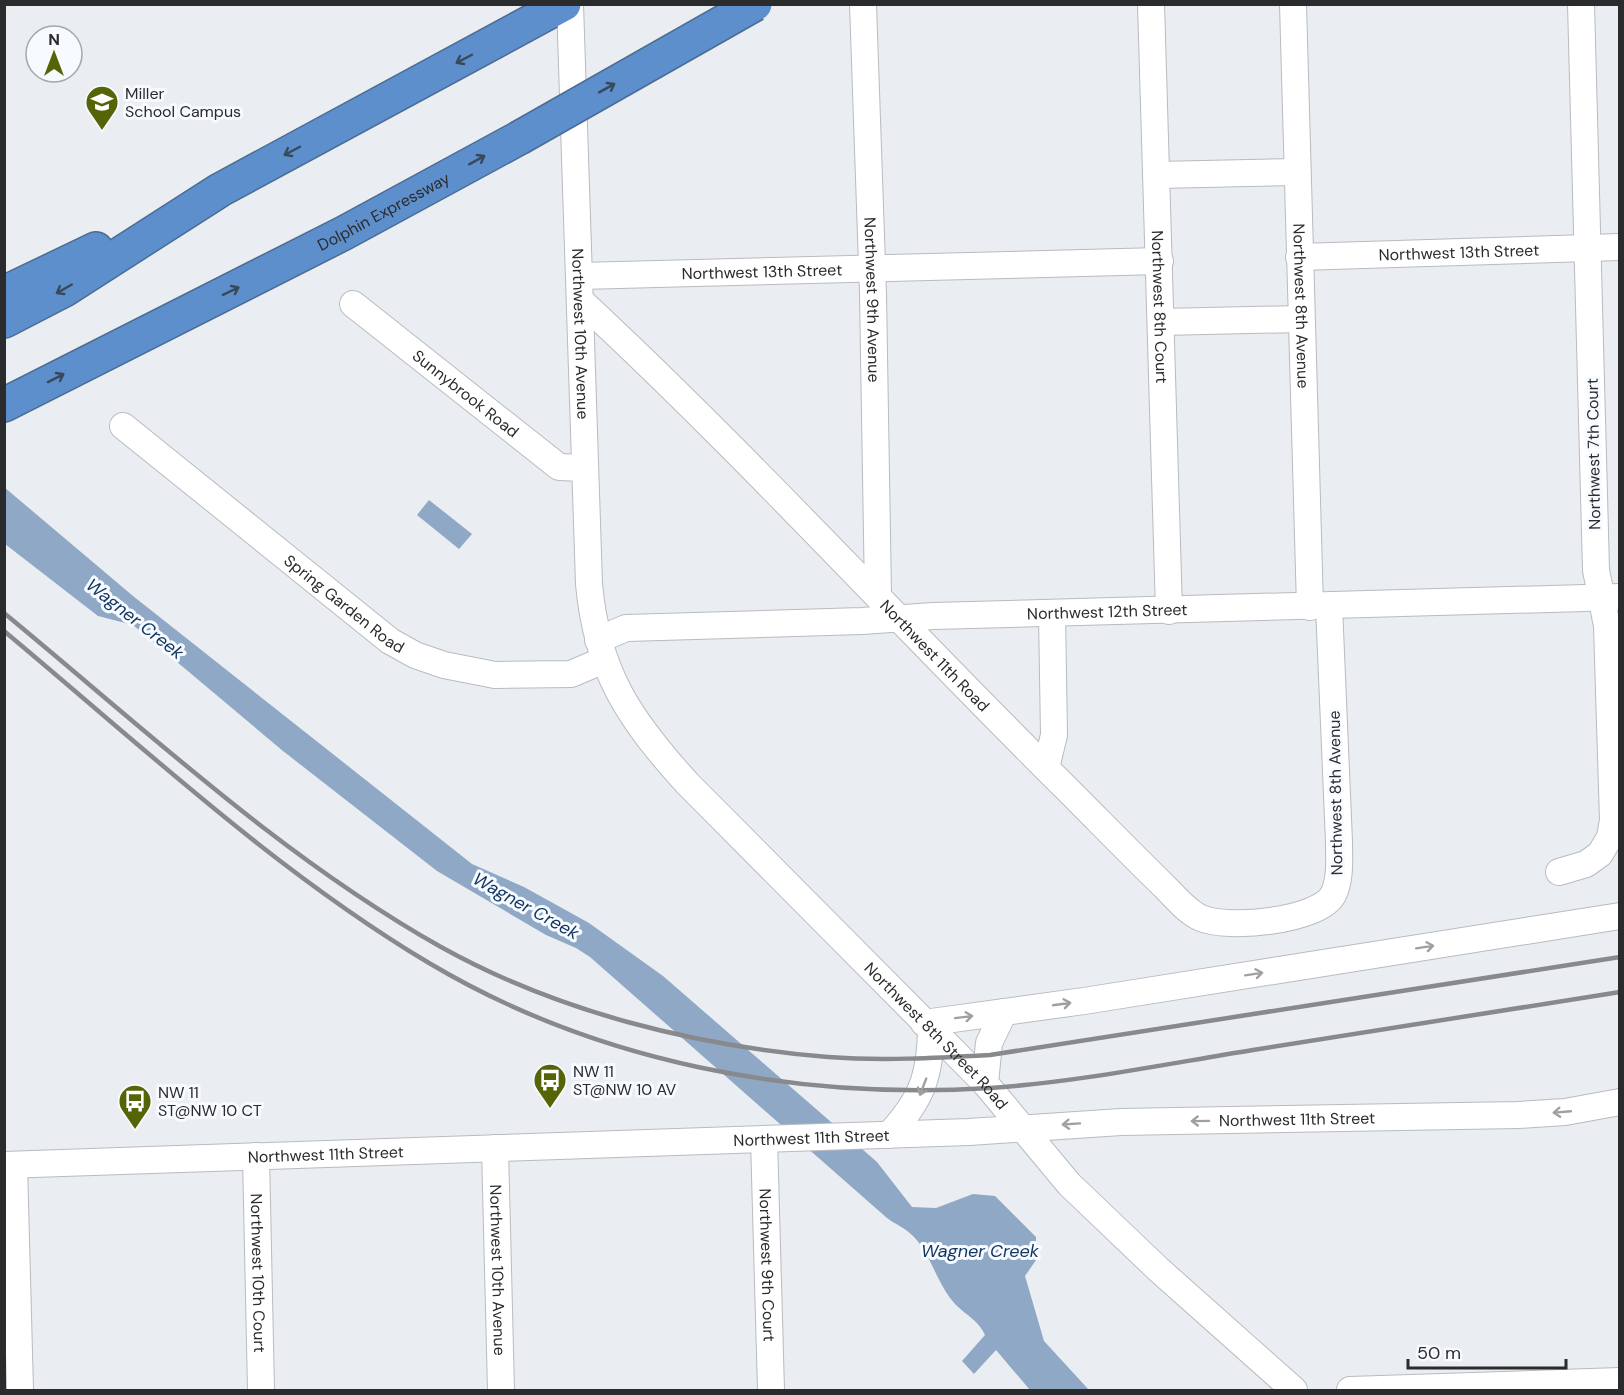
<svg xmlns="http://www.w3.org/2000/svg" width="1624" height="1395" font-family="'DM Sans',sans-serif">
<rect width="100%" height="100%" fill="#eaedf1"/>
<g fill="#8fa8c6">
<path d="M4 487 133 596 472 864 524 887 589 923 663 976 877 1162 912 1207 936 1208 973 1194 995 1196 1036 1237V1260L1025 1276 1044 1341 1089 1390H1030L996 1350 974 1374 962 1361 985 1335C978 1320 967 1316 956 1305 937 1285 932 1256 914 1237 907 1229 895 1224 887 1218L590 957 576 948 546 935 437 871 283 751 133 625 98 616 5 544Z"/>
<polygon points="429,500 472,534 459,549 417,515"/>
</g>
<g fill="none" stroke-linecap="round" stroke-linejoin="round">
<defs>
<g id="minor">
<path id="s1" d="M570 4 589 584C597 672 629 719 687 783L985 1083 1069 1184 1158 1269 1294 1390"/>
<path id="s2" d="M863 4 873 294 878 595"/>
<path id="s3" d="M1151 4 1169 611"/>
<path id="s4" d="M1293 4 1310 607"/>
<polyline points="1157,175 1297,172"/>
<path id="s5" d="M1299 257 1620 247"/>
<path id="s6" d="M580 276 1160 261"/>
<path id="s7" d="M581 301C749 457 903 627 1066 788 1099 821 1131 854 1165 887 1175 897 1187 912 1201 918 1228 930 1318 921 1333 895 1341 879 1339 858 1339 842L1329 606"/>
<path id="s8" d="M353 304 559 467 585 468"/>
<polyline points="1161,322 1300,319"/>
<path id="s9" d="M123 426 390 641 415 655 444 665 495 675 571 674 604 660"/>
<path id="s10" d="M598 640 626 628 862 621 933 616 1620 597"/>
<polyline points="1046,768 1054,735 1052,614"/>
<polyline points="1559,872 1586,864 1600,854 1610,837 1613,820 1607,626 1596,570 1581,4"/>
<polyline points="924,1023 1084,1001 1620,916"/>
<polyline points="985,1083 989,1043 1004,1012"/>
<path d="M889 1135C921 1100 930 1078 931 1030"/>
<path id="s11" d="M764 1139 771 1390"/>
<path id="s12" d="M495 1148 501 1390"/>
<path id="s13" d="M256 1156 261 1390"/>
<path id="s14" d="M4 1165 969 1132 1121 1122 1518 1115 1565 1112 1620 1102"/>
<polyline points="14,1165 20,1390"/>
<polyline points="1350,1390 1620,1381"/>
</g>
<g id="highway">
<polyline points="4,293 96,249"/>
<polyline points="4,321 64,290 220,190 564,4"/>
<path id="s15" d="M4 405 344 233 519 138"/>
</g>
</defs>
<use href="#minor" stroke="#b8bbbf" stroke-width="28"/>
<use href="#highway" stroke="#4a6c94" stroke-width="36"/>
<use href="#minor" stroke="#fff" stroke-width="26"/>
<use href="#highway" stroke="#5c8fcb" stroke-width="33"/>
<g stroke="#87898c" stroke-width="4.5">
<path d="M4 613C145 729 281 857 441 947 558 1012 695 1046 828 1057 882 1061 936 1058 990 1055L1620 957"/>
<path d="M4 631C142 746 275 871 429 963 597 1063 797 1100 990 1088 1078 1082 1166 1064 1253 1050 1375 1031 1497 1011 1620 992"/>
</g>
<defs>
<polyline id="highway-bridge" points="519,138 755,4"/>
</defs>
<use href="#highway-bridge" stroke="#4a6c94" stroke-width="36" stroke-linecap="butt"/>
<use href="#highway-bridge" stroke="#5c8fcb" stroke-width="33"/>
</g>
<defs><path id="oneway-shaft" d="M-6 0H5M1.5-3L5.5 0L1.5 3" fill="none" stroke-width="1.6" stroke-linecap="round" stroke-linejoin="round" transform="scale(1.5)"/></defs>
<g stroke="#39495c">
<use href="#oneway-shaft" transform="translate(464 59) rotate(152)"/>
<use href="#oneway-shaft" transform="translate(607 88) rotate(-29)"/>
<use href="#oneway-shaft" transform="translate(292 151) rotate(152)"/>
<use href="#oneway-shaft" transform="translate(477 160) rotate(-29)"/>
<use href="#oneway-shaft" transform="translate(64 289) rotate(150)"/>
<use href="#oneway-shaft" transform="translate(231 291) rotate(-26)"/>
<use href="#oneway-shaft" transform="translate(56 378) rotate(-27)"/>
</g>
<g stroke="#9fa0a0">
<use href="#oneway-shaft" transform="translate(1425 947) rotate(-9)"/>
<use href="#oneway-shaft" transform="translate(1254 974) rotate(-9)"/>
<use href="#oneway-shaft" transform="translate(1062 1004) rotate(-8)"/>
<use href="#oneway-shaft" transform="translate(964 1017) rotate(-7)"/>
<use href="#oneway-shaft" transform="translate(923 1087) rotate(111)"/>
<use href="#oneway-shaft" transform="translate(1562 1112) rotate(175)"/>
<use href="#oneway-shaft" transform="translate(1200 1121) rotate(179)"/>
<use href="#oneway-shaft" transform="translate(1071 1124) rotate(176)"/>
</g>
<defs>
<symbol id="university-pin" viewBox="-11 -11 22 30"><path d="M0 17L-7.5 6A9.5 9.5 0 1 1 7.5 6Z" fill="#566408" stroke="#f7fbff"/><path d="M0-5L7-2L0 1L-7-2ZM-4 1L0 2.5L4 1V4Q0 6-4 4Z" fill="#fff"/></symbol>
<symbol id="bus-pin" viewBox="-11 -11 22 30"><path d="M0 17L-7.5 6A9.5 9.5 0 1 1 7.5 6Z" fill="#566408" stroke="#f7fbff"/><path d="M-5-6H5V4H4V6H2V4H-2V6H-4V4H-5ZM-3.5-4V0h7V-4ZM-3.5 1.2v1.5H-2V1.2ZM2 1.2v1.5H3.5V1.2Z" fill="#fff"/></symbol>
</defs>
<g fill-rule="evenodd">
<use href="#university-pin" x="83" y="83" width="38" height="52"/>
<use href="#bus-pin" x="531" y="1061" width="38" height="52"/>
<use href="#bus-pin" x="116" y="1082" width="38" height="52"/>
</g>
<g text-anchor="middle" stroke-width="6" stroke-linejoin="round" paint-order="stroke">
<g font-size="16" fill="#2a2b2d" stroke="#f7fbff" text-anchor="start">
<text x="125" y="99">Miller<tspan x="125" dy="18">School Campus</tspan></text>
<text x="573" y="1077">NW 11<tspan x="573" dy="18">ST@NW 10 AV</tspan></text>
<text x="158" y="1098">NW 11<tspan x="158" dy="18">ST@NW 10 CT</tspan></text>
</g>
<g font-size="16" fill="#2a2b2d" stroke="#f7fbff">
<text dy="6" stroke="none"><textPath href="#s15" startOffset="426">Dolphin Expressway</textPath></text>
<text dy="6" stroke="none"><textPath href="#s5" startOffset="160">Northwest 13th Street</textPath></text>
<text dy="6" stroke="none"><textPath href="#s6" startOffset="182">Northwest 13th Street</textPath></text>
<text dy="6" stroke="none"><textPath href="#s2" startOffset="296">Northwest 9th Avenue</textPath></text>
<text dy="6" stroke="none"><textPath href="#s4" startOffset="302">Northwest 8th Avenue</textPath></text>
<text dy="6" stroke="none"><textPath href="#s3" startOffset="303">Northwest 8th Court</textPath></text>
<text dy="6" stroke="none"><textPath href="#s1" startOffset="330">Northwest 10th Avenue</textPath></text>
<text dy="6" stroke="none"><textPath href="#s8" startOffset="144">Sunnybrook Road</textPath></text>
<text transform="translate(1593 454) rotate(-91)" y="6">Northwest 7th Court</text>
<text dy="6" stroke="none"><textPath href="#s9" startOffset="284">Spring Garden Road</textPath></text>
<text dy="6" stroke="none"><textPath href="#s10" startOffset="512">Northwest 12th Street</textPath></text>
<text dy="6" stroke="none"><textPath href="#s7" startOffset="501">Northwest 11th Road</textPath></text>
<text transform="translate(1335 793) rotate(-91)" y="6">Northwest 8th Avenue</text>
<text dy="6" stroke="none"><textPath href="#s1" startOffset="1162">Northwest 8th Street Road</textPath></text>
<text dy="6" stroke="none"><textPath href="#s14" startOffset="1294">Northwest 11th Street</textPath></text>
<text dy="6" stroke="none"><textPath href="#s14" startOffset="808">Northwest 11th Street</textPath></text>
<text dy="6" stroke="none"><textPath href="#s14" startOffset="322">Northwest 11th Street</textPath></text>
<text dy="6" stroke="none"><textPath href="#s11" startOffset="126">Northwest 9th Court</textPath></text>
<text dy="6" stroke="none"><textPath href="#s12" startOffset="122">Northwest 10th Avenue</textPath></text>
<text dy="6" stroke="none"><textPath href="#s13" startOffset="117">Northwest 10th Court</textPath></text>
</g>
<g font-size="18" font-style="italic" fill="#11355e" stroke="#f7fbff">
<text transform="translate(135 619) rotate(38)" y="6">Wagner Creek</text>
<text transform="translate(526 906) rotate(29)" y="6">Wagner Creek</text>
<text x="980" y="1257">Wagner Creek</text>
</g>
</g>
<rect width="1624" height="1395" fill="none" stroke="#2a2b2d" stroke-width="12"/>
<g transform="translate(54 54)"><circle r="28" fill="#f7fbff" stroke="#a5a8ab" stroke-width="1.5"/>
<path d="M0-4.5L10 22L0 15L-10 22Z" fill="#566408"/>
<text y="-9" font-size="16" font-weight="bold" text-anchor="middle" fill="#2a2b2d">N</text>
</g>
<path d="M1408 1359v9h158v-9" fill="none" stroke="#2a2b2d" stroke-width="3"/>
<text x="1417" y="1359" font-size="18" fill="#2a2b2d" stroke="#f7fbff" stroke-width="4.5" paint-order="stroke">50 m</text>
</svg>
